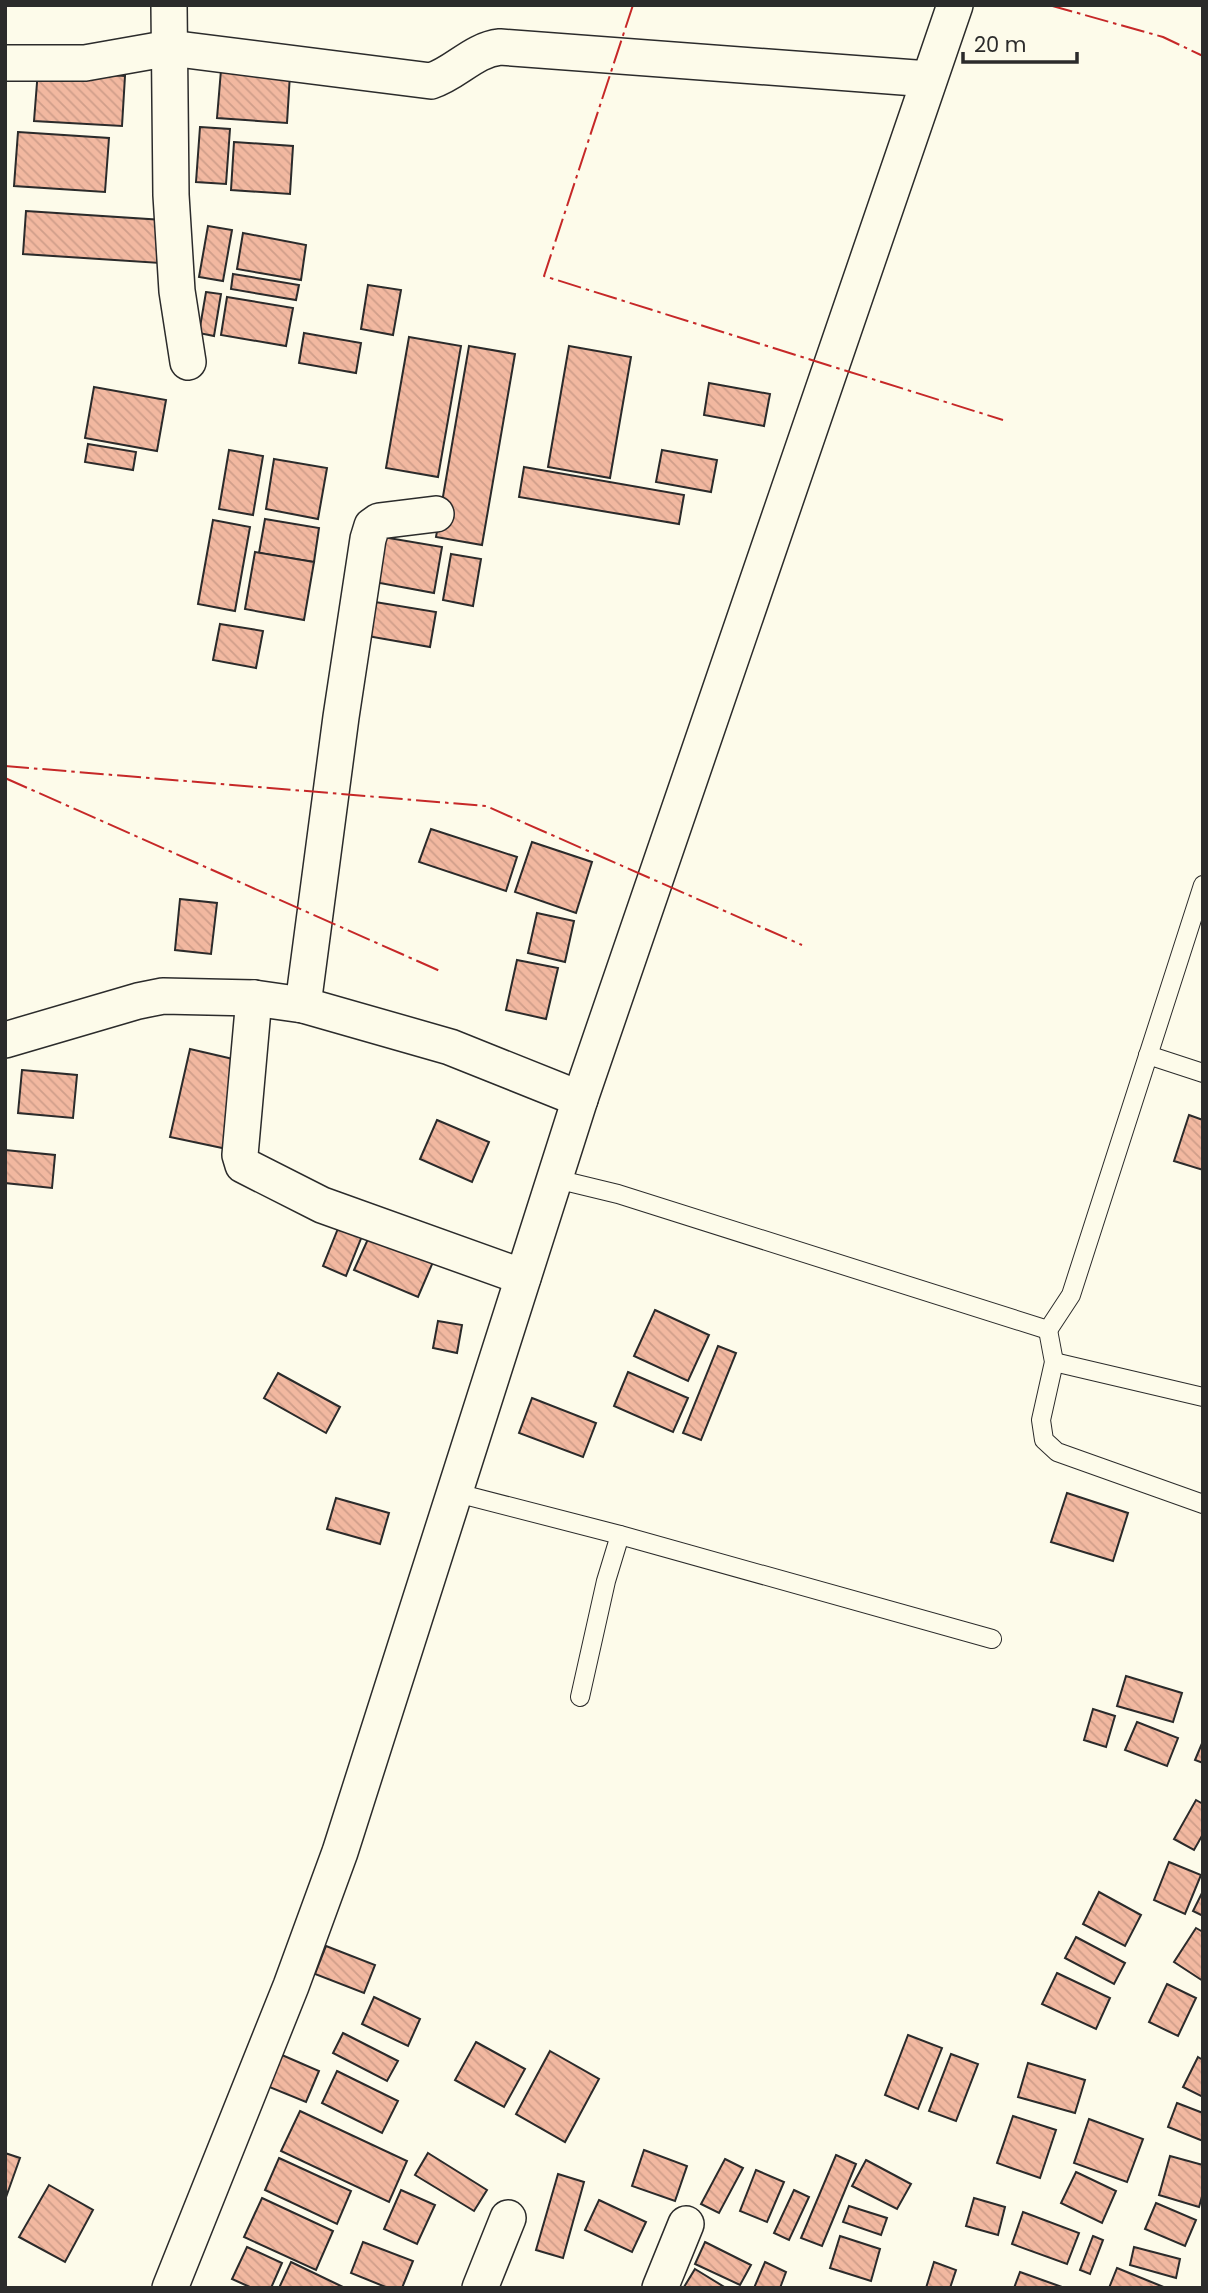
<svg xmlns="http://www.w3.org/2000/svg" width="1208" height="2293" font-family="Poppins,sans-serif">
<defs>
<pattern id="building-back-hatch" width="6" height="6" patternUnits="userSpaceOnUse" patternTransform="scale(1.75)"><rect width="6" height="6" fill="#f2b8a0"/><path d="M-1 5l2 2M0 0l6 6M5-1l2 2" fill="none" stroke="#d09e8a"/></pattern>
</defs>
<rect width="100%" height="100%" fill="#fdfbea"/>
<g fill="url(#building-back-hatch)" stroke="#2b2b2b" stroke-width="2">
<polygon points="38,70 125,76 122,126 34,121"/>
<polygon points="221,70 290,74 287,123 217,118"/>
<polygon points="200,127 230,129 226,184 196,182"/>
<polygon points="18,132 109,138 105,192 14,186"/>
<polygon points="234,142 293,146 290,194 231,190"/>
<polygon points="26,211 163,220 160,263 23,254"/>
<polygon points="208,226 232,230 223,281 199,277"/>
<polygon points="243,233 306,245 301,280 237,269"/>
<polygon points="233,274 299,285 296,300 231,289"/>
<polygon points="368,285 401,290 393,335 361,329"/>
<polygon points="206,292 221,294 214,336 199,333"/>
<polygon points="227,297 293,308 286,346 221,335"/>
<polygon points="304,333 361,343 356,373 299,363"/>
<polygon points="409,337 461,346 438,477 386,468"/>
<polygon points="469,346 515,354 482,545 436,537"/>
<polygon points="569,346 631,357 610,478 548,467"/>
<polygon points="709,383 770,394 764,426 704,415"/>
<polygon points="94,387 166,400 157,451 85,438"/>
<polygon points="88,444 136,452 133,470 85,462"/>
<polygon points="229,450 263,456 253,515 219,509"/>
<polygon points="662,450 717,460 711,492 656,482"/>
<polygon points="274,459 327,468 318,519 266,509"/>
<polygon points="524,467 684,495 679,524 519,497"/>
<polygon points="265,519 319,528 314,562 259,553"/>
<polygon points="213,520 250,527 235,611 198,604"/>
<polygon points="377,536 442,547 434,593 369,581"/>
<polygon points="255,552 314,562 304,620 245,609"/>
<polygon points="451,554 481,559 473,606 443,600"/>
<polygon points="363,600 436,612 430,647 356,634"/>
<polygon points="220,624 263,631 256,668 213,660"/>
<polygon points="431,829 517,857 506,891 419,862"/>
<polygon points="532,842 592,862 576,913 515,892"/>
<polygon points="180,899 217,903 211,954 175,950"/>
<polygon points="537,913 574,921 565,962 528,953"/>
<polygon points="517,960 558,968 546,1019 506,1010"/>
<polygon points="190,1049 246,1062 227,1149 170,1137"/>
<polygon points="22,1070 77,1075 73,1118 18,1113"/>
<polygon points="1189,1115 1203,1120 1203,1170 1174,1161"/>
<polygon points="437,1120 489,1142 472,1182 420,1159"/>
<polygon points="5,1150 55,1155 52,1188 5,1183"/>
<polygon points="339,1226 362,1236 346,1276 323,1266"/>
<polygon points="373,1228 436,1255 418,1297 354,1270"/>
<polygon points="655,1310 709,1335 688,1381 634,1356"/>
<polygon points="438,1321 462,1325 457,1353 433,1348"/>
<polygon points="718,1346 736,1353 701,1440 683,1433"/>
<polygon points="628,1372 688,1398 673,1432 614,1406"/>
<polygon points="278,1373 340,1407 326,1433 264,1398"/>
<polygon points="532,1398 596,1423 583,1457 519,1433"/>
<polygon points="1067,1493 1128,1513 1113,1561 1051,1542"/>
<polygon points="336,1498 389,1513 380,1544 327,1529"/>
<polygon points="1126,1676 1182,1693 1173,1722 1117,1706"/>
<polygon points="1093,1709 1115,1716 1106,1747 1084,1740"/>
<polygon points="1137,1722 1178,1738 1167,1766 1125,1750"/>
<polygon points="1203,1741 1203,1763 1195,1760"/>
<polygon points="1196,1800 1203,1804 1203,1834 1194,1850 1174,1839"/>
<polygon points="1169,1862 1201,1875 1185,1914 1154,1900"/>
<polygon points="1203,1891 1203,1916 1193,1911"/>
<polygon points="1099,1892 1141,1915 1125,1946 1083,1924"/>
<polygon points="1196,1928 1203,1932 1203,1981 1174,1962"/>
<polygon points="1076,1937 1125,1963 1114,1984 1065,1958"/>
<polygon points="326,1946 375,1965 364,1993 315,1974"/>
<polygon points="1057,1973 1110,1998 1096,2029 1042,2004"/>
<polygon points="1167,1984 1196,1998 1178,2036 1149,2022"/>
<polygon points="374,1997 420,2019 408,2046 362,2024"/>
<polygon points="343,2033 398,2061 387,2081 333,2053"/>
<polygon points="908,2035 942,2048 918,2109 885,2095"/>
<polygon points="476,2042 525,2069 504,2107 455,2080"/>
<polygon points="550,2051 599,2079 565,2142 516,2114"/>
<polygon points="275,2052 319,2071 306,2102 262,2084"/>
<polygon points="951,2054 978,2064 956,2121 929,2111"/>
<polygon points="1198,2057 1203,2060 1203,2097 1183,2087"/>
<polygon points="1028,2063 1085,2080 1075,2113 1018,2097"/>
<polygon points="337,2071 398,2101 382,2133 322,2103"/>
<polygon points="1177,2103 1203,2113 1203,2141 1168,2127"/>
<polygon points="300,2111 407,2161 389,2202 281,2151"/>
<polygon points="1013,2116 1056,2130 1040,2178 997,2163"/>
<polygon points="1089,2119 1143,2139 1127,2182 1074,2163"/>
<polygon points="644,2150 687,2166 675,2201 632,2186"/>
<polygon points="5,2153 20,2158 5,2200"/>
<polygon points="428,2153 487,2190 474,2211 415,2175"/>
<polygon points="836,2155 856,2164 822,2246 801,2238"/>
<polygon points="1170,2156 1203,2165 1203,2193 1199,2207 1159,2195"/>
<polygon points="279,2158 351,2191 337,2224 265,2190"/>
<polygon points="725,2159 743,2168 719,2213 701,2204"/>
<polygon points="866,2160 911,2184 897,2209 852,2186"/>
<polygon points="756,2170 784,2182 767,2222 740,2211"/>
<polygon points="1076,2172 1116,2191 1102,2223 1061,2203"/>
<polygon points="558,2174 584,2182 563,2258 536,2250"/>
<polygon points="49,2185 93,2210 65,2262 19,2237"/>
<polygon points="401,2190 435,2205 417,2244 384,2229"/>
<polygon points="794,2190 809,2197 789,2240 774,2233"/>
<polygon points="262,2198 333,2231 316,2270 244,2237"/>
<polygon points="974,2198 1005,2207 998,2235 966,2226"/>
<polygon points="599,2200 646,2222 632,2252 585,2230"/>
<polygon points="1156,2203 1196,2220 1185,2246 1145,2229"/>
<polygon points="849,2206 887,2218 881,2235 843,2222"/>
<polygon points="1023,2212 1079,2233 1067,2264 1012,2244"/>
<polygon points="840,2236 880,2249 871,2281 830,2268"/>
<polygon points="1093,2236 1103,2240 1090,2274 1080,2270"/>
<polygon points="363,2242 413,2261 402,2288 388,2288 351,2273"/>
<polygon points="705,2242 751,2265 740,2285 695,2264"/>
<polygon points="247,2247 282,2263 271,2288 252,2288 232,2279"/>
<polygon points="1134,2247 1180,2259 1176,2278 1130,2265"/>
<polygon points="291,2262 345,2288 279,2288"/>
<polygon points="765,2262 786,2272 780,2288 754,2288"/>
<polygon points="934,2262 956,2270 950,2288 926,2288"/>
<polygon points="1117,2268 1166,2288 1109,2288"/>
<polygon points="695,2269 726,2288 684,2287"/>
<polygon points="1020,2272 1062,2287 1062,2288 1014,2288"/>
</g>
<g fill="none" stroke-linecap="round" stroke-linejoin="round">
<defs>
<g id="lane">
<polyline points="1148,1055 1203,1073"/>
<polyline points="556,1179 618,1194 1048,1330 1071,1295 1203,885"/>
<polyline points="1048,1330 1054,1362 1041,1420 1044,1440 1057,1452 1203,1504"/>
<polyline points="1054,1362 1203,1397"/>
<polyline points="453,1492 620,1535 992,1639"/>
<polyline points="580,1697 606,1581 620,1535"/>
</g>
<g id="street">
<polyline points="169,5 171,195 177,291 188,362"/>
<path d="M5 63H85L170 48 431 81C456 73 473 50 500 47L929 79"/>
<polyline points="254,998 240,1155 243,1165 322,1205 523,1277"/>
<polyline points="303,1005 341,717 368,539 372,526 379,521 436,514"/>
<polyline points="5,1040 138,1001 163,996 254,998 303,1005 450,1047 580,1099"/>
<polyline points="170,2288 291,1986 340,1852 580,1099 955,5"/>
<polyline points="480,2288 508,2218"/>
<polyline points="660,2288 686,2224"/>
</g>
</defs>
<use href="#lane" stroke="#2b2b2b" stroke-width="20"/>
<use href="#street" stroke="#2b2b2b" stroke-width="38"/>
<use href="#lane" stroke="#fdfbea" stroke-width="18"/>
<use href="#street" stroke="#fdfbea" stroke-width="35"/>
<g stroke="#c62828" stroke-width="2" stroke-dasharray="24 5 3.5 5" stroke-linecap="butt">
<polyline points="633,5 544,276 1003,420"/>
<polyline points="1049,5 1163,37 1203,56"/>
<polyline points="5,766 486,806 802,945"/>
<polyline points="5,778 440,971"/>
</g>
</g>
<rect width="1208" height="2293" fill="none" stroke="#2b2b2b" stroke-width="14"/>
<path d="M963 52v10h114v-10" fill="none" stroke="#2b2b2b" stroke-width="3.5"/>
<text x="974" y="52" font-size="21" fill="#2b2b2b" stroke="#fdfbea" stroke-width="5" paint-order="stroke">20 m</text>
</svg>
